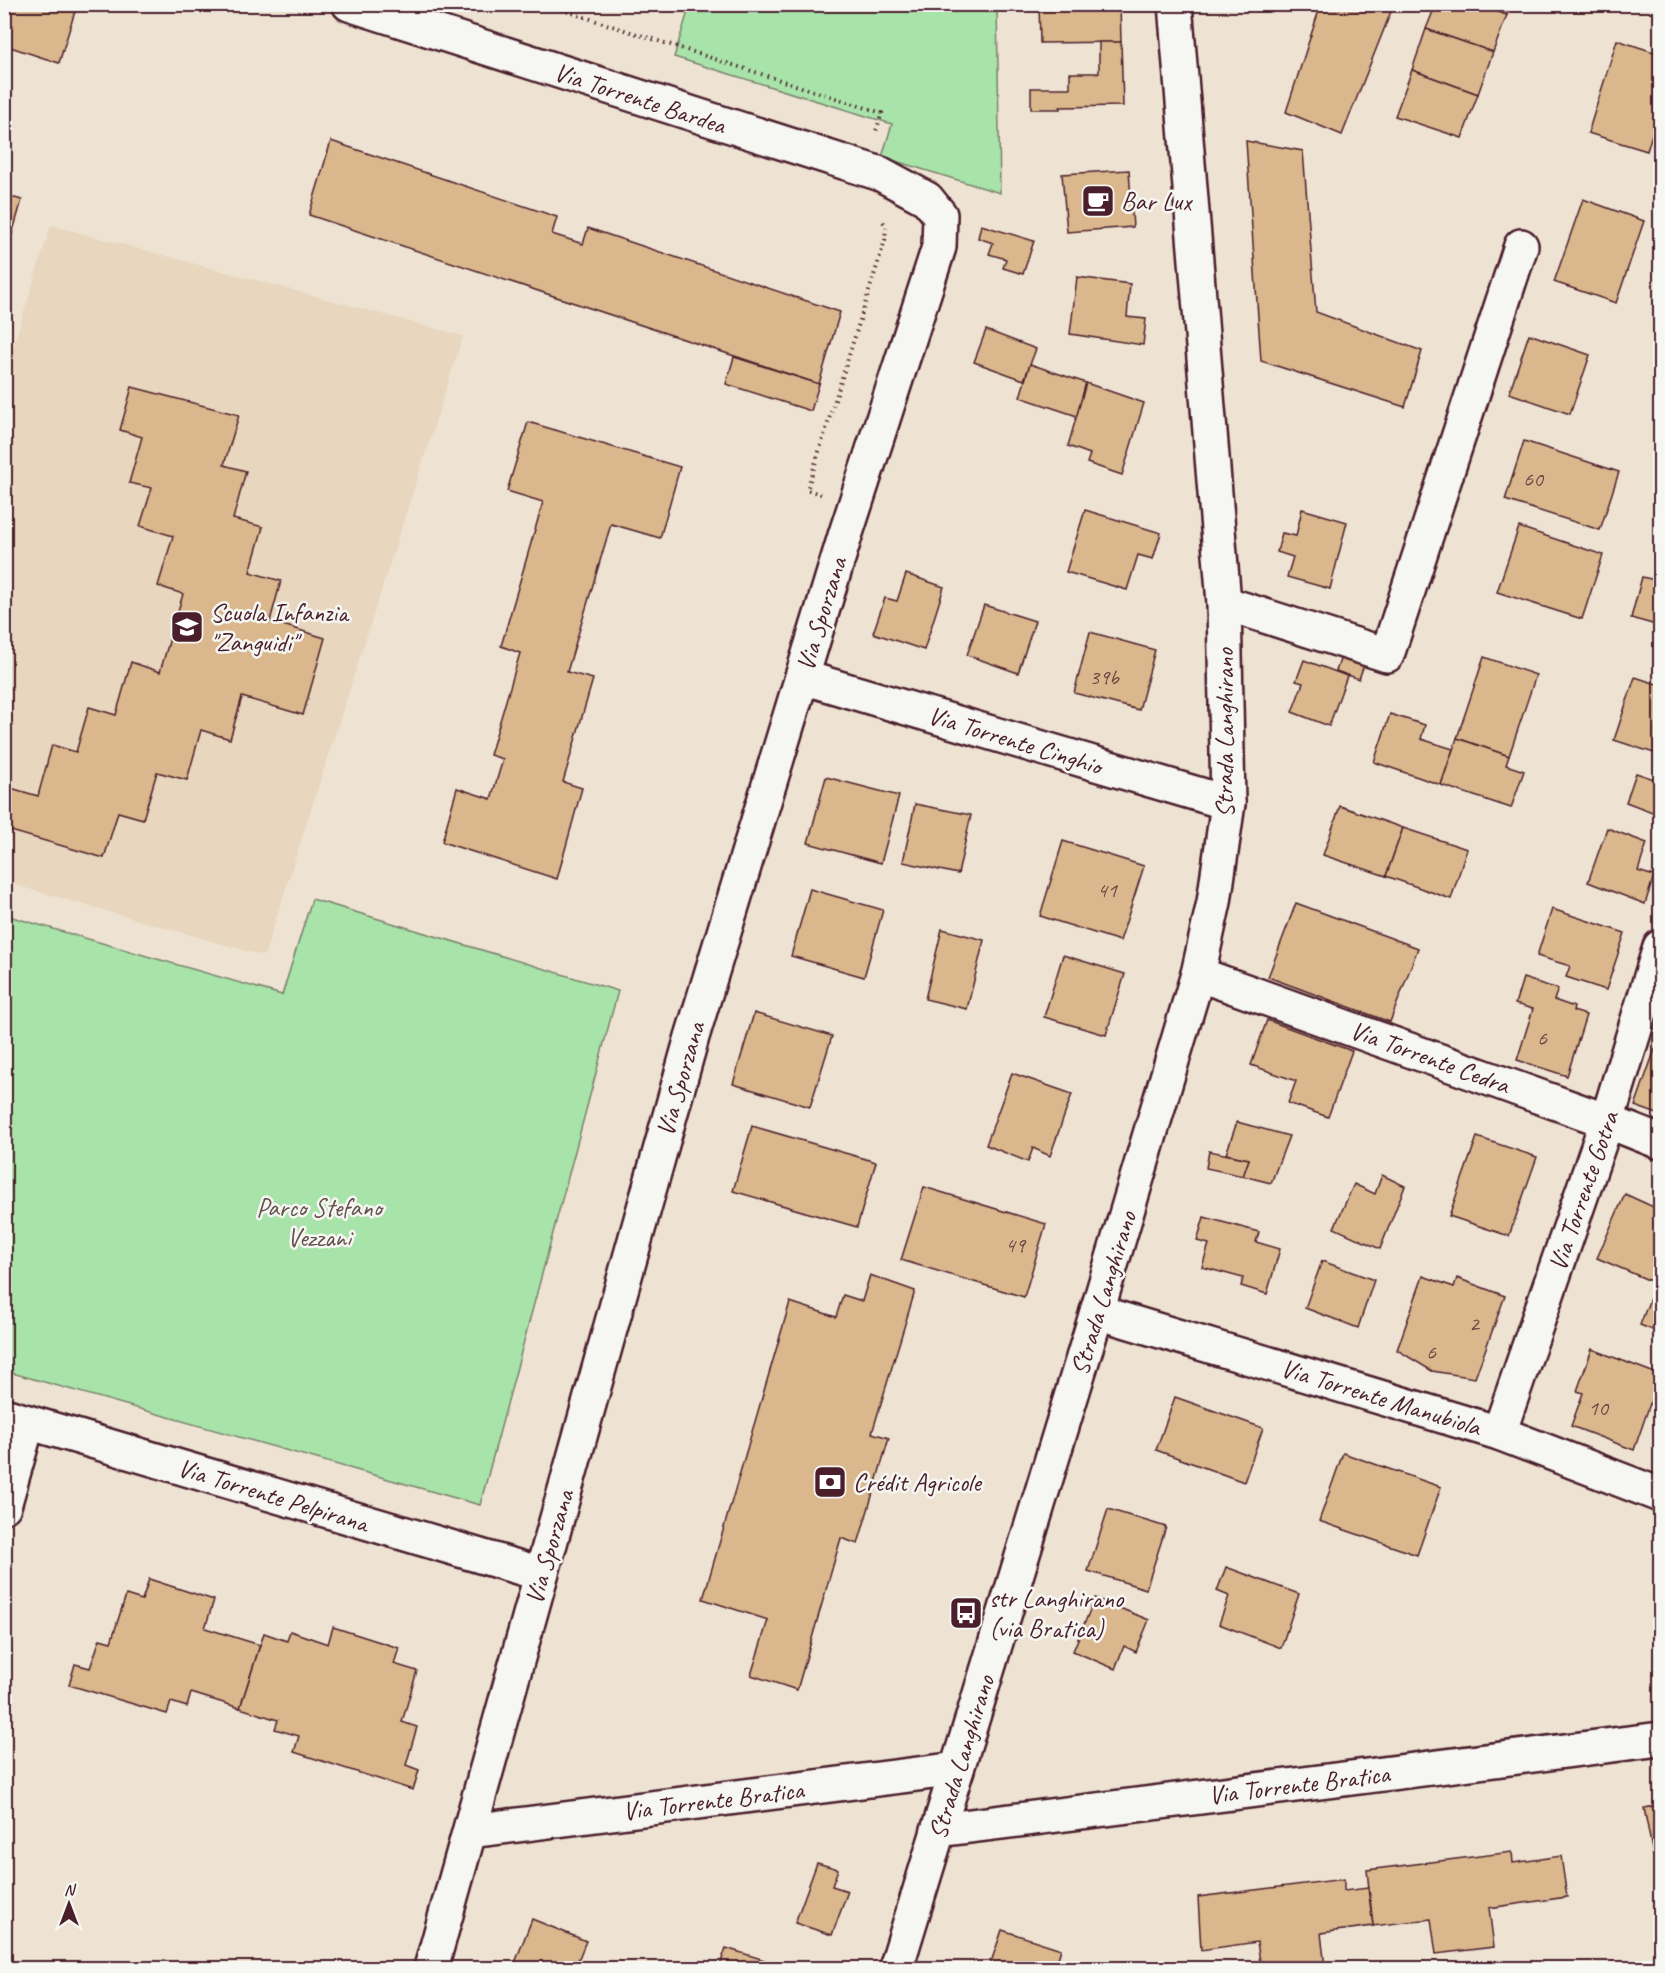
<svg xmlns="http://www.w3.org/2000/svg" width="1665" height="1973" font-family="Caveat,sans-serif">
<rect width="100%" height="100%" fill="#eee3d3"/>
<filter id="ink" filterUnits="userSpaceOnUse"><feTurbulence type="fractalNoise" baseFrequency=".0167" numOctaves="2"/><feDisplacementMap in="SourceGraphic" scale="12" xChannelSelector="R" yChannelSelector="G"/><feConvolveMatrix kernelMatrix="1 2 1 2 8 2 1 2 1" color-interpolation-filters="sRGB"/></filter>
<g filter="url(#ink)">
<polygon fill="#e8d6be" points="51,225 463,336 264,956 5,882 5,373"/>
<g fill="#a8e3a9" stroke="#79816a" stroke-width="1.5">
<polygon points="690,5 997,5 1000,193 882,157 892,124 674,57"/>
<polygon points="312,899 618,991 480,1505 5,1371 5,915 282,995"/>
</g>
<g fill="#dab78c" stroke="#4a1f2b" stroke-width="1.5">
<polygon points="4,4 77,5 59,63 4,45"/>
<polygon points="1039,4 1120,4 1121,42 1040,43"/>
<polygon points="1321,4 1394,4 1342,135 1286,112"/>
<polygon points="1436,4 1476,4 1507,15 1493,52 1426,29"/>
<polygon points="1476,4 1510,4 1507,15"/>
<polygon points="1426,29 1493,52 1478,94 1412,70"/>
<polygon points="1617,40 1660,54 1660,108 1647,151 1588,133"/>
<polygon points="1099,42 1121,42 1123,106 1060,107 1061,109 1031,109 1031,88 1070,88 1070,73 1099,73"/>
<polygon points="1412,70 1478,94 1462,138 1395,116"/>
<polygon points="331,141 557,217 552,234 583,244 588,228 840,312 819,384 309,215"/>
<polygon points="1246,141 1303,151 1316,312 1422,351 1405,407 1261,361"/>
<polygon points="1129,170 1133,227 1067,232 1062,174"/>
<polygon points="4,195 22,200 4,262"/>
<polygon points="1583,199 1644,221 1616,303 1554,282"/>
<polygon points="981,225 1034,241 1023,274 1003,268 1006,259 989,254 993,243 978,238"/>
<polygon points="1077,277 1130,284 1127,317 1146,319 1143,345 1070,334"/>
<polygon points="986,330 1036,349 1024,380 974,362"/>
<polygon points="1529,334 1590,355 1570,414 1509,393"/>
<polygon points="734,357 819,384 811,411 726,384"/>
<polygon points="1030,364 1086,383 1077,416 1020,397"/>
<polygon points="1086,383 1144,403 1122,475 1087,463 1090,454 1068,446"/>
<polygon points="132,387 239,415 224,465 246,471 233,519 263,527 250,572 281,581 270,621 325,638 303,715 242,697 230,739 201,730 187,780 157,772 143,819 118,812 104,858 4,829 4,786 38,796 52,745 76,752 89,707 116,715 131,662 160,672 183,594 158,586 173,536 140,526 152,488 129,483 142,437 120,430"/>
<polygon points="528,422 680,467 660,538 611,524 567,672 593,679 563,782 582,788 557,879 442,842 457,788 491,799 503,759 490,755 520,653 501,646 543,502 507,491"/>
<polygon points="1524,441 1619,472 1600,530 1505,500"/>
<polygon points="1302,509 1347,522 1330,589 1287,577 1293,557 1277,552 1282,533 1296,536"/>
<polygon points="1085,510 1161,533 1153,559 1138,555 1127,590 1066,572"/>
<polygon points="1519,527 1603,555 1582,619 1497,592"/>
<polygon points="906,574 944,587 924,650 873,633 885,598 897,601"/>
<polygon points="1642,577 1660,581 1660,608 1656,625 1631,618"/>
<polygon points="984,605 1035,621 1018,673 967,655"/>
<polygon points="1090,632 1155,650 1139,710 1074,693"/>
<polygon points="1342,654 1365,662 1359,679 1336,671"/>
<polygon points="1484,657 1536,675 1509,756 1457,738"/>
<polygon points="1304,660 1347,676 1329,726 1292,712 1303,683 1296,681"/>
<polygon points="1635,677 1660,685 1660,755 1614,740"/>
<polygon points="1390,714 1425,725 1421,739 1453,749 1441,785 1374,762"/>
<polygon points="1457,738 1509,756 1506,765 1524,771 1511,808 1441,785"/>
<polygon points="1636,773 1660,781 1660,815 1626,802"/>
<polygon points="826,777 899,796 881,863 808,843"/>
<polygon points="915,804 971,815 958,874 903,862"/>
<polygon points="1340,806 1403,828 1386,876 1323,855"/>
<polygon points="1403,828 1467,849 1451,899 1386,876"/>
<polygon points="1607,828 1647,843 1638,871 1654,876 1645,904 1588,882"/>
<polygon points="1063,841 1144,866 1120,941 1040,916"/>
<polygon points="810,889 883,910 864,977 791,956"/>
<polygon points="1296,903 1418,948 1390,1022 1268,977"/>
<polygon points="1552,909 1625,933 1606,990 1566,977 1570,966 1537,956"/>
<polygon points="942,929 984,940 967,1009 925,999"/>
<polygon points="1063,955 1125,974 1106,1035 1044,1017"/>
<polygon points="1523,978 1558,989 1554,1000 1574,1007 1573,1011 1586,1015 1567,1076 1517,1060 1533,1009 1515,1004"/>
<polygon points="754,1013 832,1036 810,1107 733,1084"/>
<polygon points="1267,1020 1352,1051 1328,1117 1288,1103 1296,1081 1251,1065"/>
<polygon points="1655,1049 1660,1051 1660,1115 1635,1106"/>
<polygon points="1012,1073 1072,1094 1050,1156 1033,1148 1028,1162 986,1145"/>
<polygon points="1237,1122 1289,1136 1271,1183 1243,1176 1249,1159 1226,1154"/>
<polygon points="752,1126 876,1162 857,1227 733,1191"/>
<polygon points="1477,1137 1537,1157 1509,1236 1449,1216"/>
<polygon points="1209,1151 1249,1159 1243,1176 1206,1168"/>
<polygon points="1382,1175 1405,1186 1380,1249 1334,1228 1354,1184 1375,1194"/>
<polygon points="924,1187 1046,1224 1024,1297 901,1260"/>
<polygon points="1625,1194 1660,1210 1660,1285 1597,1258"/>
<polygon points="1204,1217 1259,1232 1256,1242 1280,1249 1267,1294 1241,1286 1243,1278 1202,1267 1209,1244 1197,1241"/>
<polygon points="1322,1261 1374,1280 1358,1328 1305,1308"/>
<polygon points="870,1275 915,1291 872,1433 889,1438 858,1544 841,1538 797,1690 751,1675 768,1620 703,1599 790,1302 836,1317 843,1295 862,1301"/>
<polygon points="1423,1276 1454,1287 1457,1278 1505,1296 1475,1378 1432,1371 1397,1350"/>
<polygon points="1654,1288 1660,1290 1660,1333 1640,1325"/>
<polygon points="1592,1349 1660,1375 1634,1450 1571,1426 1583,1393 1577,1391"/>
<polygon points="1175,1397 1263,1428 1244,1482 1156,1450"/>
<polygon points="1343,1453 1441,1487 1417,1555 1319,1521"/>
<polygon points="1108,1509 1166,1527 1146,1589 1088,1571"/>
<polygon points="1226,1567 1299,1594 1281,1648 1219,1624 1229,1596 1217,1591"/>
<polygon points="149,1579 214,1600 205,1628 260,1645 240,1708 191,1693 187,1707 171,1702 167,1714 69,1685 75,1664 90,1668 100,1639 111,1642 126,1595 142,1600"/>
<polygon points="1095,1598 1149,1620 1136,1652 1124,1646 1115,1669 1073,1651"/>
<polygon points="333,1627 399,1648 394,1664 417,1671 402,1722 417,1727 406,1765 419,1770 413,1790 294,1752 299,1736 275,1729 278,1720 240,1708 264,1633 287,1641 290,1631 328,1644"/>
<polygon points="1660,1805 1660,1869 1656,1870 1644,1808"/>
<polygon points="1512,1852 1513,1863 1561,1856 1567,1897 1489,1908 1494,1947 1436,1954 1431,1919 1373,1926 1367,1870"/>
<polygon points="817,1863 838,1869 832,1886 848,1891 832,1935 795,1923"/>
<polygon points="1344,1879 1344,1891 1368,1888 1373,1926 1321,1933 1325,1967 1261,1968 1257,1942 1201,1950 1198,1897"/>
<polygon points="532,1919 586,1941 577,1963 590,1968 513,1968"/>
<polygon points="1002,1930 1061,1949 1055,1968 989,1968"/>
<polygon points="726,1948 790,1968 719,1968"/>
</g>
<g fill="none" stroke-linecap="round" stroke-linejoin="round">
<defs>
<g id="minor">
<polyline points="349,4 881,174 927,199 940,215 939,247 845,536 692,1037 431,1968"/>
<polyline points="1224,603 1387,655 1521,246"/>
<polyline points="802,677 1228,803"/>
<polyline points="1198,974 1607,1121 1660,1142"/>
<polyline points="1097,1312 1499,1433 1660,1495"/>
<polyline points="4,1415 541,1574"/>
<polyline points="1499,1433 1607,1121 1660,947"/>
<polyline points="4,1506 28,1422"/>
<polyline points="938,1830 1660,1739"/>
<polyline points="470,1831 957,1769"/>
<polyline points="896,1968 1090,1335 1198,974 1214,902 1228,803 1224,603 1175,4"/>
</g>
</defs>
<use href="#minor" stroke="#4a1f2b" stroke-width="38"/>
<g stroke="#4a1f2b" stroke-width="4" stroke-dasharray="1.5 4.5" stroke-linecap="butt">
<polyline points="544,4 882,113 875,134"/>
<polyline points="821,494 807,490 885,240 886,226 881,219"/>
</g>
<use href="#minor" stroke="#f6f6f2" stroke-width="33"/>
</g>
</g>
<defs>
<symbol id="cafe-square" viewBox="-11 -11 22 22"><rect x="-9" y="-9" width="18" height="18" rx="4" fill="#4a1f2b" stroke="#f6f6f2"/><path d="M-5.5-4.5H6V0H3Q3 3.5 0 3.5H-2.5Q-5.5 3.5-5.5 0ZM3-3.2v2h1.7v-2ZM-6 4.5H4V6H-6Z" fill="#fff"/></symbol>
<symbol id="school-square" viewBox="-11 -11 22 22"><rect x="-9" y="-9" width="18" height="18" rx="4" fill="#4a1f2b" stroke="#f6f6f2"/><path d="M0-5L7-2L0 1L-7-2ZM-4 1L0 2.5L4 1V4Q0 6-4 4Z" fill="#fff"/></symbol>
<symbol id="bank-square" viewBox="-11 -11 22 22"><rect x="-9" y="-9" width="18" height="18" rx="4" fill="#4a1f2b" stroke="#f6f6f2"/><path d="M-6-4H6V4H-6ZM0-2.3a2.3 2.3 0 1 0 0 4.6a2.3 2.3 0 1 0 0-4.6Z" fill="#fff"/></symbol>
<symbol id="bus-square" viewBox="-11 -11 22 22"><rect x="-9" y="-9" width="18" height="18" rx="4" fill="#4a1f2b" stroke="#f6f6f2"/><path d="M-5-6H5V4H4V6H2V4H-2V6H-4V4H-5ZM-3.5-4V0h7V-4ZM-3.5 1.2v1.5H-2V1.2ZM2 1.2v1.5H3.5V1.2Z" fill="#fff"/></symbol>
</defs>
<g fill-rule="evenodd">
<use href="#cafe-square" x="1079" y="182" width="38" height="38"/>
<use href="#school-square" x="168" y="608" width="38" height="38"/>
<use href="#bank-square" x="811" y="1463" width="38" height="38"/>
<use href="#bus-square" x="947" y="1594" width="38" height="38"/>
</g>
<g text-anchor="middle" stroke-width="5" stroke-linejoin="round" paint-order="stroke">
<g font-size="22" fill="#6e4543">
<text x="1533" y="486">60</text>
<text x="1104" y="684">39b</text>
<text x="1107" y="897">41</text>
<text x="1542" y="1045">6</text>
<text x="1015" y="1252">49</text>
<text x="1474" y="1331">2</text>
<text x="1431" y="1359">6</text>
<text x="1598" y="1415">10</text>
</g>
<g font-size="26" fill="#4a1f2b" stroke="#f6f6f2">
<text transform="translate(640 98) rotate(18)" y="9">Via Torrente Bardea</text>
<text transform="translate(821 614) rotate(-73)" y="9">Via Sporzana</text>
<text transform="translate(1224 733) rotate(-90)" y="9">Strada Langhirano</text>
<text transform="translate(1015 740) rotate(17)" y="9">Via Torrente Cinghio</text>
<text transform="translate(1430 1057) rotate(20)" y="9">Via Torrente Cedra</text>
<text transform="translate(680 1079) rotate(-74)" y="9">Via Sporzana</text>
<text transform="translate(1583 1191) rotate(-71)" y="9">Via Torrente Gotra</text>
<text transform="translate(1103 1293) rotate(-73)" y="9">Strada Langhirano</text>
<text transform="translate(1381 1397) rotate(17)" y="9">Via Torrente Manubiola</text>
<text transform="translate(273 1495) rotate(17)" y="9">Via Torrente Pelpirana</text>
<text transform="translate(549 1547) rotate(-74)" y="9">Via Sporzana</text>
<text transform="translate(961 1757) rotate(-73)" y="9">Strada Langhirano</text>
<text transform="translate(1299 1784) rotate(-7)" y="9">Via Torrente Bratica</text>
<text transform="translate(713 1800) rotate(-7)" y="9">Via Torrente Bratica</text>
</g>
<g font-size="26" fill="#4a1f2b" stroke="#f6f6f2" text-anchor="start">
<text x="1121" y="210">Bar Lux</text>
<text x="210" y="621">Scuola Infanzia<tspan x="210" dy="30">"Zanguidi"</tspan></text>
<text x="853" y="1491">Crédit Agricole</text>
<text x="989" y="1607">str Langhirano<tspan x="989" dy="30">(via Bratica)</tspan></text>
</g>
<g font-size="26" fill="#62504a" stroke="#f6f6f2">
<text x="319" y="1216">Parco Stefano<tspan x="319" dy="30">Vezzani</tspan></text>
</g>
</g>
<rect width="1665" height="1973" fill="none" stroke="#f6f6f2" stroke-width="24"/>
<rect x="12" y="12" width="1641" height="1949" fill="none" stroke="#4a1f2b" stroke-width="2" filter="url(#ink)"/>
<g transform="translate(69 1904)" stroke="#f6f6f2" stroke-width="4.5" paint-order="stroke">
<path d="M0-4.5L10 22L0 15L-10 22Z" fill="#4a1f2b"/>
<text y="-9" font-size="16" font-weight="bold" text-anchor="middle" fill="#4a1f2b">N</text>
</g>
</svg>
